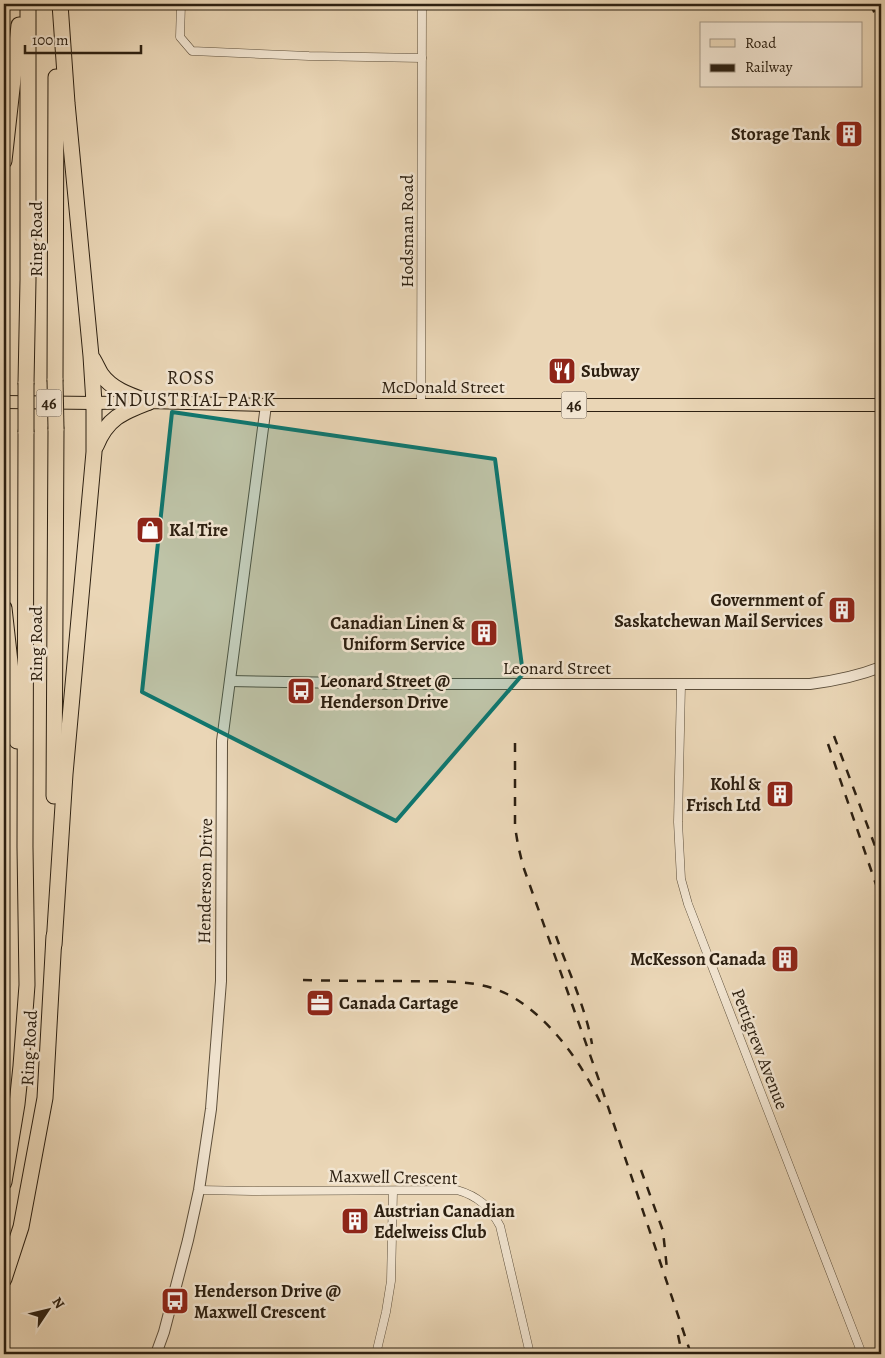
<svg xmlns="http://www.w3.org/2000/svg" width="885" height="1358" font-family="Alegreya,serif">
<rect width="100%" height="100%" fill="#ead6b6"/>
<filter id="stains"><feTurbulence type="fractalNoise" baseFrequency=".004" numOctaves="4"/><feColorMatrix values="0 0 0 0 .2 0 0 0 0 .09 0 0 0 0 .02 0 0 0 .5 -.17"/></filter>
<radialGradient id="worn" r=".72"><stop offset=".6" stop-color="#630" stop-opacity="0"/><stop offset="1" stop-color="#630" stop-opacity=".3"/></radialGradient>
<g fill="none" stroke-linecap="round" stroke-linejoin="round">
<defs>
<g id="minor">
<polyline points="181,4 180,37 192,51 309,56 422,58"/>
<polyline points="421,405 422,4"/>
<polyline points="681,685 678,822 681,879 688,904 862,1354"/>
<path d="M199 1190 252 1191 457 1190C478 1196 490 1207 500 1226L530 1354"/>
<polyline points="376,1354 386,1312 391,1281 393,1191"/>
</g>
<g id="tertiary">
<path d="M230 681 412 684H810C834 681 858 676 881 667"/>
<polyline points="156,1354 164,1332 188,1240 199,1190 211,1109 221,981 222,741 266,405"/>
</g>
<polyline id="primary" points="4,402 94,403 149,402 266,405 881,405"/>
<g id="motorway">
<polyline points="4,161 19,25"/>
<path d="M93 359C96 364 98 369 101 374 112 390 132 396 149 402"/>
<polyline points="55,380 56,77"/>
<polyline points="26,383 28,280 28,4"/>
<path d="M96 446C107 418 123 412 149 402"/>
<polyline points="4,608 11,671 17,741"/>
<polyline points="54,796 56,429"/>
<polyline points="54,945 65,774 94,452 94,403 91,356 67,103 60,4"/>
<polyline points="4,1182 17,1104 21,1066 27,985 25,847 26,432"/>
<polyline points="4,1279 21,1227 45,1098 54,936"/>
</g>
</defs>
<use href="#minor" stroke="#5c4e3a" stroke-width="9"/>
<use href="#tertiary" stroke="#5c4e3a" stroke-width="12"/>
<use href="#primary" stroke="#2d2011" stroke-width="14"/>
<use href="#motorway" stroke="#2d2011" stroke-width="17"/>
<use href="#minor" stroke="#f1e4d0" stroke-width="8"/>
<use href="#tertiary" stroke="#f1e4d0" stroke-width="10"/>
<use href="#primary" stroke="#ead6b6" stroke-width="12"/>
<use href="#motorway" stroke="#ead6b6" stroke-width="15"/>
<g stroke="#2d2011" stroke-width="2.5" stroke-dasharray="9 9" stroke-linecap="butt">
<polyline points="871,4 881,30"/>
<polyline points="880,4 881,6"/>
<polyline points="834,736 881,862"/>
<polyline points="515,743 515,827 518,845 523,866 600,1083 691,1354"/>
<polyline points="828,744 881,899"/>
<path d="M556 936C568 970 586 1009 592 1044"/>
<path d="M303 980C336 981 369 981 402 981 437 982 475 978 507 994 548 1015 581 1062 600 1102"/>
<polyline points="641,1170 663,1231 667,1269"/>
<polyline points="678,1335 682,1354"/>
</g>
<defs>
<g id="motorway-bridge">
<polyline points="55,380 56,429"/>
<polyline points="26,383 26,432"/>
</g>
</defs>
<use href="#motorway-bridge" stroke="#2d2011" stroke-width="17" stroke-linecap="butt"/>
<use href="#motorway-bridge" stroke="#ead6b6" stroke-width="15"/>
</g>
<path fill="#0f766e" fill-opacity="0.2" stroke="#0f766e" stroke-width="4" stroke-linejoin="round" d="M172 412 495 459 523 674 396 821 142 692Z"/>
<defs>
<symbol id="building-square" viewBox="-11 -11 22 22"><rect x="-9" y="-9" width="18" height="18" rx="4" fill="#8f2418" stroke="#f1e4d0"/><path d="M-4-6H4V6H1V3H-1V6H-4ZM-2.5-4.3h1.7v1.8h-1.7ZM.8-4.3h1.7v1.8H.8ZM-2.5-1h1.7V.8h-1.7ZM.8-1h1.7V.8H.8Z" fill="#fff"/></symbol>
<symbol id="restaurant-square" viewBox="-11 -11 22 22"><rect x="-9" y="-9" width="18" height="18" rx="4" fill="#8f2418" stroke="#f1e4d0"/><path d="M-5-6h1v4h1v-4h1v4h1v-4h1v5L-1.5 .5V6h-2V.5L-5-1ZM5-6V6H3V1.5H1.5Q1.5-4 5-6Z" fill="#fff"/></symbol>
<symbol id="shop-square" viewBox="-11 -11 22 22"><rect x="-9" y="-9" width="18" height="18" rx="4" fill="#8f2418" stroke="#f1e4d0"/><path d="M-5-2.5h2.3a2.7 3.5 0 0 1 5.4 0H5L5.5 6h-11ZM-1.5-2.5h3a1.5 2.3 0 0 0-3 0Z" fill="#fff"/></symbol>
<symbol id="bus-square" viewBox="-11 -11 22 22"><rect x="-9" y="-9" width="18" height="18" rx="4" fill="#8f2418" stroke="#f1e4d0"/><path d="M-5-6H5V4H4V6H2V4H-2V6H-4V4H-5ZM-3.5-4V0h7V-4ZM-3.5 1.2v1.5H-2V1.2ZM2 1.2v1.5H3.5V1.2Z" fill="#fff"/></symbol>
<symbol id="office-square" viewBox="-11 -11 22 22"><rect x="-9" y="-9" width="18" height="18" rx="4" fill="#8f2418" stroke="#f1e4d0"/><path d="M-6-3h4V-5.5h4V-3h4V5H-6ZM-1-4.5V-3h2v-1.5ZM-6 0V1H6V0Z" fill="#fff"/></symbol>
</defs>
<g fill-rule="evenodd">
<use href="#building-square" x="833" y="118" width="32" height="32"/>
<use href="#restaurant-square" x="546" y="355" width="32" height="32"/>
<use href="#shop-square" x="134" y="514" width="32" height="32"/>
<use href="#building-square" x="826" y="594" width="32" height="32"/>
<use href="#building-square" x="468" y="617" width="32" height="32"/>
<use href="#bus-square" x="285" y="675" width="32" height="32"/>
<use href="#building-square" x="764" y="778" width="32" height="32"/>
<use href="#building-square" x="769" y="943" width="32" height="32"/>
<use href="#office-square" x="304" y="987" width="32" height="32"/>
<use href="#building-square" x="339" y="1205" width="32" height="32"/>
<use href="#bus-square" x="159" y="1285" width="32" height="32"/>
</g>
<g text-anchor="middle" stroke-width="5" stroke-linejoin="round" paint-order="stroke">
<g fill="#f1e4d0" stroke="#685b4a" stroke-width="1">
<rect x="36.5" y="389.5" width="25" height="27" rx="4"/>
<rect x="561.5" y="391.5" width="25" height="27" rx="4"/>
</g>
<g font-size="16" font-weight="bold" fill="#2d2011">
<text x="49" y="409">46</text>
<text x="574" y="411">46</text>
</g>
<g font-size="18" font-weight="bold" fill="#2d2011" stroke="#f1e4d0" text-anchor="start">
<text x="830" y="140" text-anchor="end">Storage Tank</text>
<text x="581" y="377">Subway</text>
<text x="169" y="536">Kal Tire</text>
<text x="823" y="606" text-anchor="end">Government of<tspan x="823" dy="21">Saskatchewan Mail Services</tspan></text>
<text x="465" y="629" text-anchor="end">Canadian Linen &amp;<tspan x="465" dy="21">Uniform Service</tspan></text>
<text x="320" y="687">Leonard Street @<tspan x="320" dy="21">Henderson Drive</tspan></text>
<text x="761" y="790" text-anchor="end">Kohl &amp;<tspan x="761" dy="21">Frisch Ltd</tspan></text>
<text x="766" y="965" text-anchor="end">McKesson Canada</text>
<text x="339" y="1009">Canada Cartage</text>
<text x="374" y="1217">Austrian Canadian<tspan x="374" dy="21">Edelweiss Club</tspan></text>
<text x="194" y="1297">Henderson Drive @<tspan x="194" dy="21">Maxwell Crescent</tspan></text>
</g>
<g font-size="18" fill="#2d2011" stroke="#f1e4d0">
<text transform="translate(407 231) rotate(-90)" y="6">Hodsman Road</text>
<text transform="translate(36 239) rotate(-90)" y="6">Ring Road</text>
<text x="443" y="393">McDonald Street</text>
<text transform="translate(36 644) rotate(-90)" y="6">Ring Road</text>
<text x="557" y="674">Leonard Street</text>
<text transform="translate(205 881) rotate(-89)" y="6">Henderson Drive</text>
<text transform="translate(29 1048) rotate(-87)" y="6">Ring Road</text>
<text transform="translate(760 1049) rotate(69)" y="6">Pettigrew Avenue</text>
<text transform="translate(393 1177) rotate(1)" y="6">Maxwell Crescent</text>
</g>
<g font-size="19" letter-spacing="1" fill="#2d2011" stroke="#f1e4d0">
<text x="191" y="384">ROSS<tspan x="191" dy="22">INDUSTRIAL PARK</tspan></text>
</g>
</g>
<rect width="885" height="1358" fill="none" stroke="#ead6b6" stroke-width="20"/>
<rect x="5" y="5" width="875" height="1348" fill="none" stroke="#2d2011" stroke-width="2.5"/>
<rect x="10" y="10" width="865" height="1338" fill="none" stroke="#2d2011"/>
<rect x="700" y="22" width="162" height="65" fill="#f1e4d0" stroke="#a39684"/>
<rect x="710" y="39" width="25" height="8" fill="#ead6b6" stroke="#a39684"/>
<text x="745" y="48" font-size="15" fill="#2d2011">Road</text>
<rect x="710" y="64" width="25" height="8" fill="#2d2011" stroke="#a39684"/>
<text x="745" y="72" font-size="15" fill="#2d2011">Railway</text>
<g transform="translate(48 1310) rotate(55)" stroke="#f1e4d0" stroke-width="4" paint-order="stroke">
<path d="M0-4L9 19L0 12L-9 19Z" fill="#2d2011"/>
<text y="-8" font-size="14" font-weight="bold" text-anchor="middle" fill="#2d2011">N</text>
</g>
<path d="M25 45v8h116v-8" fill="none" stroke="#2d2011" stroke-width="2.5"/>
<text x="32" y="45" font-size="15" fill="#2d2011" stroke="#f1e4d0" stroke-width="4" paint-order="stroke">100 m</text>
<rect width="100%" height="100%" filter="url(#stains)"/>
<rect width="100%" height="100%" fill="url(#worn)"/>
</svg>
